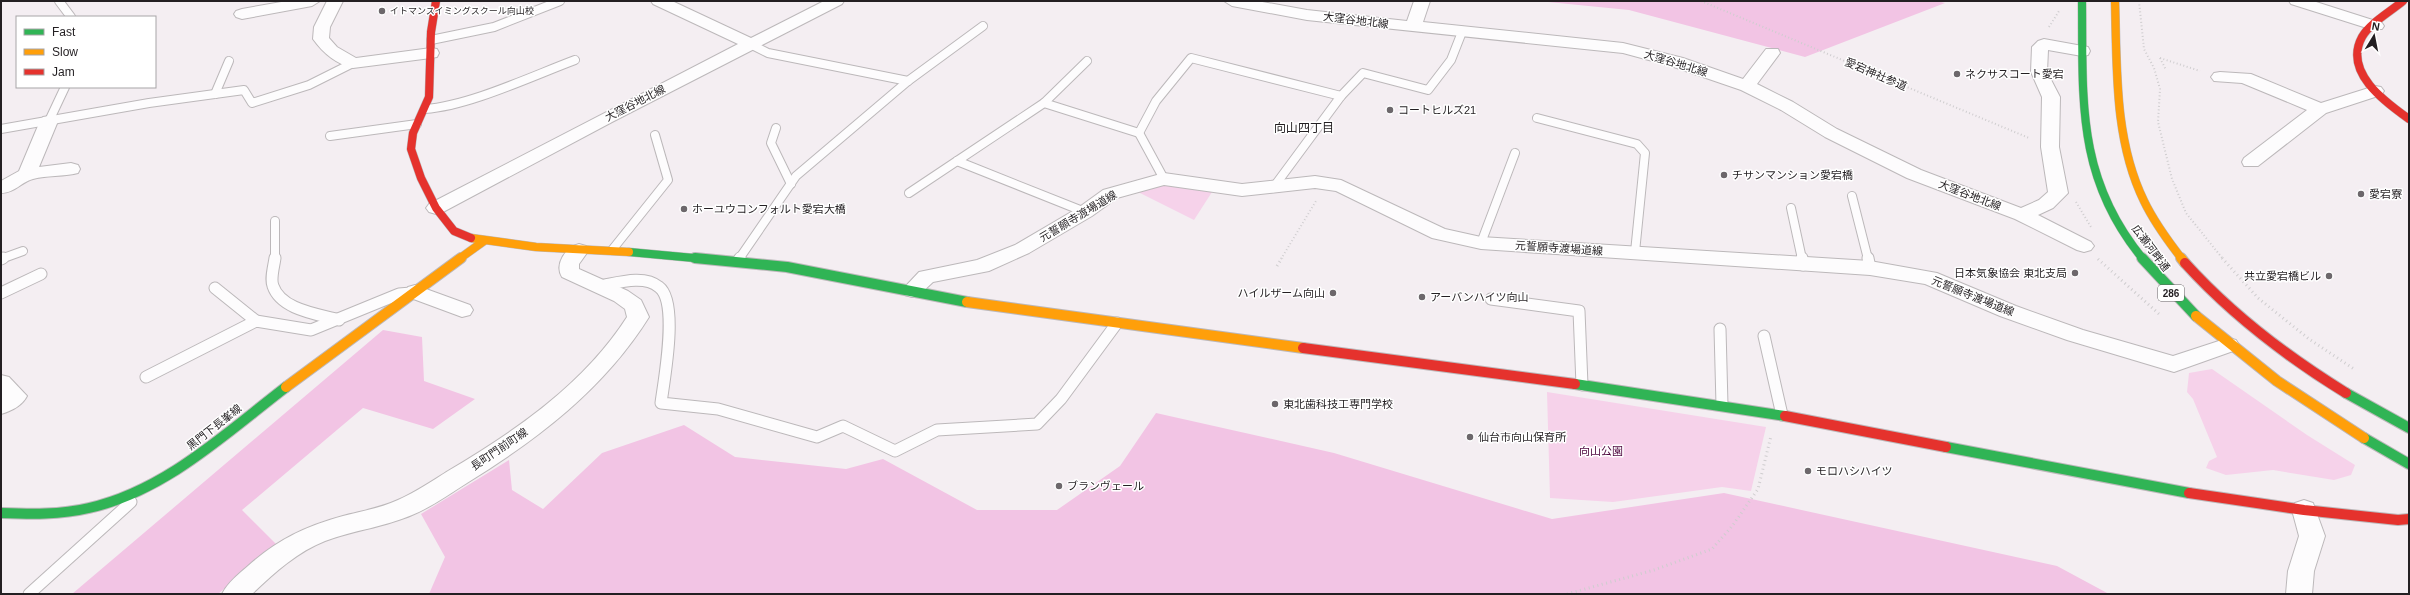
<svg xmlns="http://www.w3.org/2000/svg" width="2410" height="595" font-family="Arial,'Noto Sans JP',sans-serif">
<rect width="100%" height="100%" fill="#f4eef2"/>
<g fill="#f6d2ea">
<polygon points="1170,185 1212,192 1194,220 1136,191 1150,186"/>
<polygon points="2212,369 2307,435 2355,465 2351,475 2334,480 2273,470 2226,475 2206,468 2209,461 2217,457 2193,399 2187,392 2189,373"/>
<polygon points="1547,392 1766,427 1751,491 1722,487 1613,502 1550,498"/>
</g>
<g fill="#f2c4e4">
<polygon points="1538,1 1937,1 1945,3 1805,57 1629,10"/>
<polygon points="383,330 422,337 424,381 475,399 433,429 363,408 242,510 276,544 218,594 72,594"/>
<polygon points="1156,413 1334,453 1552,519 1724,493 2057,566 2109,594 429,594 445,557 421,514 509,460 512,490 543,509 602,453 684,425 735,457 846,469 883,459 977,510 1057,510 1120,466"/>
</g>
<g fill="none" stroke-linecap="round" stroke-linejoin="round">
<defs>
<g id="lane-far1">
<polyline points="59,1 71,17"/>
<polyline points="431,40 494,27 560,1"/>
<polyline points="750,44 768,53 908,81"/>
<polyline points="215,94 229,61"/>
<polyline points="1044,103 1139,133 1156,101 1191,58 1341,96"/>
<path d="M425 109C469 106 532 76 575 60"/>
<polyline points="1537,118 1637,144 1645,153 1635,252"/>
<polyline points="49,121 65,87"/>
<polyline points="776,128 771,143 791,184"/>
<polyline points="1,129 149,103 244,90 252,103 309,85 353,63"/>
<polyline points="1139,133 1164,179"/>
<polyline points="330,136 417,124"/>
<polyline points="957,161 1085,212"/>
<polyline points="1273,188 1341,96 1363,73 1428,90 1451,60 1462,32"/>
<polyline points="909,193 1044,103 1087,61"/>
<polyline points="1852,196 1868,259"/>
<polyline points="1791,208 1802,259"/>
<polyline points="275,221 275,259"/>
<polyline points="1481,243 1515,153"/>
<polyline points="612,250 668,180 655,135"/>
<polyline points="1,259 23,251"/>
<polyline points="739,259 796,176 908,81 983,26"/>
</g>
<g id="lane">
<path d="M275 258C274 266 270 279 273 286 281 310 318 314 339 320"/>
<polyline points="1802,258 1803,265"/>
<polyline points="1868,258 1870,268"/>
<polyline points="1,259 3,258"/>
<polyline points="738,261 740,258"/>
<path d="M600 286C617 283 644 274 659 287 679 302 664 380 661 403L718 409 817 437 843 426 895 451 937 430 1037 424 1061 399 1117 323"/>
<polyline points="215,288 256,321"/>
<polyline points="1,293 41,274"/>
<polyline points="1491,299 1579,311 1582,385"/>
<polyline points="1720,329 1722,405"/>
<polyline points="1764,336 1782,415"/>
<polyline points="146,377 256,321 311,330 399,294 411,293"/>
<polyline points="29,594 131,502"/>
</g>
<g id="street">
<polygon points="287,1 320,1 312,6 242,19 236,17 234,14 236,11 242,9"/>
<path d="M327 1H343L330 27 329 38 337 47 356 58 431 48 437 49 439 53 437 57 431 58 353 68C336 64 323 53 313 39L314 27Z"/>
<polygon points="651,1 672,1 751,38 824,1 844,1 842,4 612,122 443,212 436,214 429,212 426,208 429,204 738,44 653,4"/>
<polygon points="1224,1 1257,1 1307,10 1407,21 1414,1 1430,1 1423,22 1623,43 1683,58 1743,79 1766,49 1778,49 1780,53 1757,84 1793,102 1837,129 1921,170 2021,208 2039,200 2048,192 2041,147 2042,97 2031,72 2032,47 2038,41 2044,39 2088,47 2090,51 2088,55 2082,56 2048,50 2047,72 2060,97 2059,147 2068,193 2053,208 2038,215 2091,242 2094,246 2091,250 2084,252 2077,250 2015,219 1907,178 1825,137 1781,110 1741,90 1671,66 1623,53 1307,20 1232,6"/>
<polygon points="2289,1 2313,1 2382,23 2384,26 2382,29 2370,29 2291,4"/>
<polygon points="2220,72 2251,74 2321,103 2375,86 2381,87 2384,91 2381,95 2326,113 2258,166 2244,166 2242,162 2244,158 2307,110 2242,83 2214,81 2211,77 2214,73"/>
<path d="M49 116 55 117 58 121 39 167 71 163 78 165 80 169 78 173C63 177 47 175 33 179 21 182 15 193 1 193V181L19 171 40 121 43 117Z"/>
<polygon points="1164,173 1242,184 1315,176 1341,180 1445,229 1481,237 1870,261 1937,273 2016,306 2083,330 2173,356 2228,338 2236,340 2239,345 2236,350 2174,372 2067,340 2000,316 1925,284 1870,275 1481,249 1432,238 1336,191 1315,188 1242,196 1164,185 1117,198 1092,216 1029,253 989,271 933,282 919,295 912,297 905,295 902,290 919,272 977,260 1015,245 1078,208 1103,190"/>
<path d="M579 244 586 246 589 250 579 264V269L628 291 641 300 649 317C604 389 538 439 467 483 449 494 432 507 412 515 385 527 354 530 325 541 297 552 274 573 252 594H222C228 582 239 574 248 566 277 540 306 526 343 516 362 511 381 508 398 500 416 492 432 481 448 471 516 431 584 384 627 317L625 309 614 301 562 277C554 264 566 247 579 244Z"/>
<polygon points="415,285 470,305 473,310 470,315 462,317 408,297 405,292 408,287"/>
<path d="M1 375 9 377 27 396C22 406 11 411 1 414Z"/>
<polygon points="2304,500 2313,503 2325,536 2314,571 2312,594 2286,594 2288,571 2299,536 2292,510 2295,503"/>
</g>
<g id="fast-far1">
<path d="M2082 1C2083 100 2076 178 2143 259"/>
<polyline points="629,252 705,259"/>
</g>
<g id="fast">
<polyline points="695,258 787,267 967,302"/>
<polyline points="2142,258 2196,316"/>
<polyline points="1575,384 1785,416"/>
<polyline points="2346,393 2409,428"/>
<polyline points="2364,438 2409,464"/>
<polyline points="1946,447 2189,493"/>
<path d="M1 513C30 514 60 515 89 508 165 491 226 433 286 387"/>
</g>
<g id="slow-far1">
<path d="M2115 1C2117 67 2114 140 2144 201 2154 222 2168 241 2182 259"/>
<polyline points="471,238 536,247 629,252"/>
<polyline points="459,259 484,241"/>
</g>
<g id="slow">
<polyline points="2181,258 2185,263"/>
<polyline points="967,302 1303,348"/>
<polyline points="2196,316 2277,381 2364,438"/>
<polyline points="286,387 461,258"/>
</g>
<g id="jam-far1">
<polyline points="436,1 431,32 429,97 413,133 411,149 421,178 436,208 454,231 471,238"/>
<path d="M2403 1C2390 12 2370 23 2362 37 2343 72 2385 102 2409 119"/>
</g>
<g id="jam">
<path d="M2185 263C2232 315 2286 356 2346 393"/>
<polyline points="1303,348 1575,384"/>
<polyline points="1785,416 1946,447"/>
<polyline points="2189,493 2304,510 2398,520 2409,519"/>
</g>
</defs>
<use href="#lane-far1" stroke="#bcb8ba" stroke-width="10"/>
<use href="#lane" stroke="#bcb8ba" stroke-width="13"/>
<use href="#street" stroke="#bcb8ba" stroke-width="2"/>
<use href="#fast-far1" stroke="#bcb8ba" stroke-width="9"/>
<use href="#fast" stroke="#bcb8ba" stroke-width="12"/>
<use href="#slow-far1" stroke="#bcb8ba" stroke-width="9"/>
<use href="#slow" stroke="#bcb8ba" stroke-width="12"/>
<use href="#jam-far1" stroke="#bcb8ba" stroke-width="9"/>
<use href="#jam" stroke="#bcb8ba" stroke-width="12"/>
<g stroke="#cfcdcf" stroke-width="2" stroke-dasharray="1 2.5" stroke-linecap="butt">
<polyline points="1701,1 2029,138"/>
<polyline points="2139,1 2144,49 2154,68 2160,89 2158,122 2172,179 2186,213 2223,259"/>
<polyline points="2049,27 2059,11"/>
<polyline points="2160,58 2200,71"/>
<polyline points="2160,58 2166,70"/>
<polyline points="2076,202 2091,227"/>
<polyline points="1281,259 1316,201"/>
</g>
<g stroke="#cfcdcf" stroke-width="3" stroke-dasharray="1 3.5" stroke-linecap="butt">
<polyline points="2222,258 2258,298 2309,339 2354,369"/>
<polyline points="2098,259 2159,314"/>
<polyline points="1277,266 1282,258"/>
<polyline points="1567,594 1654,570 1712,549 1733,525 1758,489 1771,436"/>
</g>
<use href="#lane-far1" stroke="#fdfcfd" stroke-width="8"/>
<use href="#lane" stroke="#fdfcfd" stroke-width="11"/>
<use href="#street" fill="#fdfcfd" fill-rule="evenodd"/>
<use href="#fast-far1" stroke="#30b455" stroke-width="8"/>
<use href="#fast" stroke="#30b455" stroke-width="10"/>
<use href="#slow-far1" stroke="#ff9f0a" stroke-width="8"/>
<use href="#slow" stroke="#ff9f0a" stroke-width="10"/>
<use href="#jam-far1" stroke="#e5322d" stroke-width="8"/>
<use href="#jam" stroke="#e5322d" stroke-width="10"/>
</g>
<g fill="#6c676b" stroke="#fff" stroke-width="1.5">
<circle cx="382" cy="11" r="4"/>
<circle cx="1957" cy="74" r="4"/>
<circle cx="1390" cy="110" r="4"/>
<circle cx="1724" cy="175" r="4"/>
<circle cx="2361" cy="194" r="4"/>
<circle cx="684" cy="209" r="4"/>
<circle cx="2075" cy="273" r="4"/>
<circle cx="2329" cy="276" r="4"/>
<circle cx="1333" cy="293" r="4"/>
<circle cx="1422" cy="297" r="4"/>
<circle cx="1275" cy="404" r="4"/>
<circle cx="1470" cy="437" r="4"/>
<circle cx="1808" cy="471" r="4"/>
<circle cx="1059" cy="486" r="4"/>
</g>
<g text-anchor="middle" stroke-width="3" stroke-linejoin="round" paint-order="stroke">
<g font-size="9" fill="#231f22" stroke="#fff" text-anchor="start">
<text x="390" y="14">イトマンスイミングスクール向山校</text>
</g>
<rect fill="#fff" stroke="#656264" stroke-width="1" x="2158" y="285" width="26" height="16" rx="3"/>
<g font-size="10" font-weight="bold" fill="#231f22">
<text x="2171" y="297">286</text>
</g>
<g font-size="11" fill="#231f22" stroke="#fff">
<text transform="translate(1356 20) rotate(7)" y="4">大窪谷地北線</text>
<text transform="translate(1676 63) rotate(17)" y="4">大窪谷地北線</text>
<text transform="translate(1876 74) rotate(23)" y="4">愛宕神社参道</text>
<text transform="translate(635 103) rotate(-27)" y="4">大窪谷地北線</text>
<text transform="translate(1970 195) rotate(21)" y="4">大窪谷地北線</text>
<text transform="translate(1078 216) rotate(-31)" y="4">元誓願寺渡場道線</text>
<text transform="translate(1559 248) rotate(4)" y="4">元誓願寺渡場道線</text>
<text transform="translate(2151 248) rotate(53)" y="4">広瀬河畔通</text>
<text transform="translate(1973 296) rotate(22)" y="4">元誓願寺渡場道線</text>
<text transform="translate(214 427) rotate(-38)" y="4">黒門下長峯線</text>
<text transform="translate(499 449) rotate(-34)" y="4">長町門前町線</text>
</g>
<g font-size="11" fill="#231f22" stroke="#fff" text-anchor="start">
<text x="1965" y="78">ネクサスコート愛宕</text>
<text x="1398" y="114">コートヒルズ21</text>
<text x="1732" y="179">チサンマンション愛宕橋</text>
<text x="2369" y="198">愛宕寮</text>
<text x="692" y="213">ホーユウコンフォルト愛宕大橋</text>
<text x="2067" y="277" text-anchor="end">日本気象協会 東北支局</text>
<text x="2321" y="280" text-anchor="end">共立愛宕橋ビル</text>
<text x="1325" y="297" text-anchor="end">ハイルザーム向山</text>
<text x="1430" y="301">アーバンハイツ向山</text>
<text x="1283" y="408">東北歯科技工専門学校</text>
<text x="1478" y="441">仙台市向山保育所</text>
<text x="1816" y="475">モロハシハイツ</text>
<text x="1067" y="490">ブランヴェール</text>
</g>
<g font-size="11" fill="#4b043c" stroke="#fff">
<text x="1601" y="455">向山公園</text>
</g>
<g font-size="12" fill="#231f22" stroke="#fff">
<text x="1304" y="132">向山四丁目</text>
</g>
</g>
<rect width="2410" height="595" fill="none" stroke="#231f22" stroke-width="4"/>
<rect x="16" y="16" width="140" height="72" fill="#ffffff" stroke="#a7a5a7"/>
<rect x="24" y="29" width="20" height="6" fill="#30b455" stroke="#a7a5a7"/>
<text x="52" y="36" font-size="12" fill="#231f22">Fast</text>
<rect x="24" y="49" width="20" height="6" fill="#ff9f0a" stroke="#a7a5a7"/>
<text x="52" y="56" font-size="12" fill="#231f22">Slow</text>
<rect x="24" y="69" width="20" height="6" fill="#e5322d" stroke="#a7a5a7"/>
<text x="52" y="76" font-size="12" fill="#231f22">Jam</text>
<g transform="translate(2374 36) rotate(10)" stroke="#ffffff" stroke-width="3" paint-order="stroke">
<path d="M0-3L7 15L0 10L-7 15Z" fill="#231f22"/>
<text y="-6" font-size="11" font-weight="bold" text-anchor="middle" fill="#231f22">N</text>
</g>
</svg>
